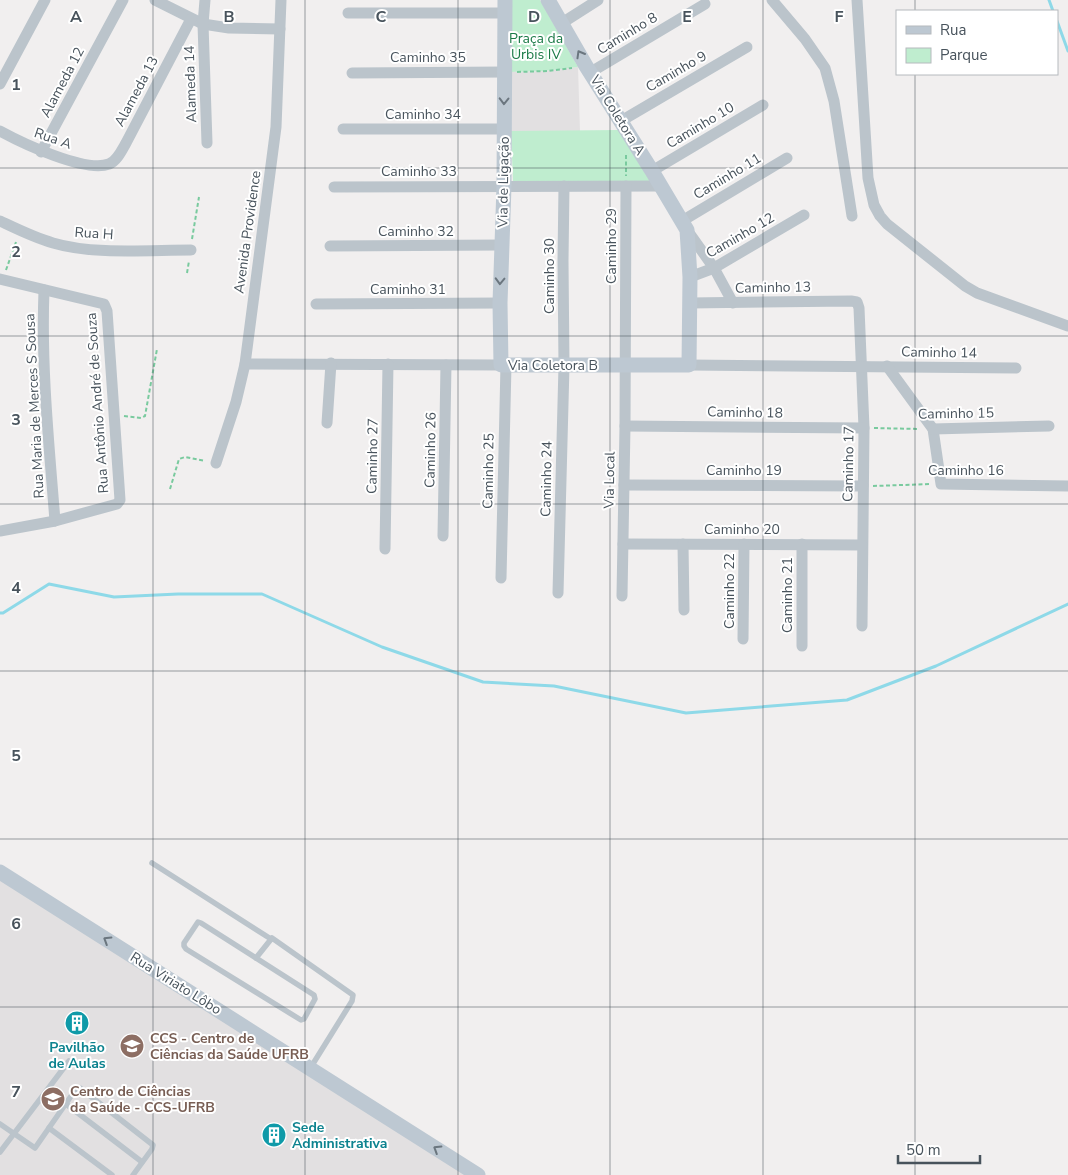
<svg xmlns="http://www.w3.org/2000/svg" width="1068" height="1175" font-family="'Nunito Sans',sans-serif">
<rect width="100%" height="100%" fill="#f1efef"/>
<g fill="#e2e0e1">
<polygon points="578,67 580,131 511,131 509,72 543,71"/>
<polygon points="0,880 471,1175 0,1175"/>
</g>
<g fill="#bfedcf">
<polygon points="510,0 540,0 578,67 543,71 509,72"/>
<polygon points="618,130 650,181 513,181 511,131"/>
</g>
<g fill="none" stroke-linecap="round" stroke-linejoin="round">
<g stroke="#8ed9e8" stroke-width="3">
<polyline points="1049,0 1053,11"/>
<polyline points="1057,21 1068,51"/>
<polyline points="0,613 3,613 49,584 114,597 178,594 262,594 382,647 483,682 554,686 686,713 847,700 936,666 1068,604"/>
</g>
<g stroke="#79ca9e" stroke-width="2" stroke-dasharray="4 2.5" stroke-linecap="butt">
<polyline points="517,72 547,71 572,68"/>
<polyline points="626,155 626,176"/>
<polyline points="192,239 199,197"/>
<polyline points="6,270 16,242"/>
<polyline points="187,273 189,261"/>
<polyline points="124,416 141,418 145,416 157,349"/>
<polyline points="874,428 919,429"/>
<polyline points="873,486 931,484"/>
<polyline points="170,489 179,459 185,457 205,461"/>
</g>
<g stroke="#bbc4cb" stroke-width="5.5">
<polyline points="152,863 271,939"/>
<polygon points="198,922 201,923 314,995 315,999 304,1019 301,1020 186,949 184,946 184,943"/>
<polyline points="256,958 272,938 353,995 352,1001 311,1067"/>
<polyline points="66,1104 142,1162"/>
<polyline points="0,1124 35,1148 76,1089 80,1088 153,1145 152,1149 133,1175"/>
<polyline points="49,1128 112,1175"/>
<polyline points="0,1152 69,1061"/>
</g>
<g stroke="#bbc4cb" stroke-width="11">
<polyline points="155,0 203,24 229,28 280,29"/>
<polyline points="205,0 203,24 207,143"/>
<polyline points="772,0 805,39 825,68 834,101 852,216"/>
<polyline points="857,0 868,178 874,205 880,216 887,224 965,286 977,293 1068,326"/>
<polyline points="348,13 505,13"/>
<polyline points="562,23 598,0"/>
<polyline points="591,72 705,4"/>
<polyline points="352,73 505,72"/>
<polyline points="0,84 45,0"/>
<polyline points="621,121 747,47"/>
<polyline points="343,129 503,129"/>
<path d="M0 131C22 143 85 173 109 164 117 161 122 150 126 143L191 19"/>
<polyline points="41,152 123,0"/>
<polyline points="652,171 763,105"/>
<polyline points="334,187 662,186"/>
<path d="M0 221C17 229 35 238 53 243 93 255 149 250 191 250"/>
<polyline points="682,221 787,158"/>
<polyline points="687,230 714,268 733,303"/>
<polyline points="330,246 502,245"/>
<polyline points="690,277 714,268 804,215"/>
<polyline points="0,279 104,304 107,311 120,500 117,504 55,521 0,531"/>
<path d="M44 290C41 367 49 444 55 521"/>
<polyline points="690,303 851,301 857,302 859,308 864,428 862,626"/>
<polyline points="316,304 500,303"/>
<polyline points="245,364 501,365"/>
<polyline points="689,365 1016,368"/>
<polyline points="887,366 933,429 941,484 1068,486"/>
<polyline points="327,423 331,363"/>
<polyline points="625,426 864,428"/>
<polyline points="933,429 1049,426"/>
<polyline points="216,463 236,402 245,364 276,127 281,0"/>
<polyline points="624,485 863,486"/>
<polyline points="443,536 446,365"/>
<polyline points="623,544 862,545"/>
<polyline points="683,544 684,610"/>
<polyline points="385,549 388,364"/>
<polyline points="501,578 506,365"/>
<polyline points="558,593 564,366 563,261 564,186"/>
<polyline points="622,596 625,426 626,186"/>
<polyline points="743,639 744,544"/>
<polyline points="802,646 802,544"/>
</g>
<g stroke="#bdc8d2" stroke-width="15">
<polyline points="505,0 504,186 500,303 501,365 689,365 690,277 687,230 652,171 586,66 548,0"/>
<polyline points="0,872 478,1175"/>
</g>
</g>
<defs><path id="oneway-chevron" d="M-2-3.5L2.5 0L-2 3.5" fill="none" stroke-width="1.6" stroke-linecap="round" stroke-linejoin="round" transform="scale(1.25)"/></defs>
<g stroke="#6b767f">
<use href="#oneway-chevron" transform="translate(580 54) rotate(-120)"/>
<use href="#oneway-chevron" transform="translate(504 101) rotate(91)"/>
<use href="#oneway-chevron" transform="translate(500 281) rotate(92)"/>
<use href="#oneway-chevron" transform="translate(107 940) rotate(-148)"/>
<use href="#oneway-chevron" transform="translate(437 1149) rotate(-148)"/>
</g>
<path fill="none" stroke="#48535c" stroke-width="1" stroke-opacity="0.55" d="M153 0V1175M305 0V1175M458 0V1175M610 0V1175M763 0V1175M915 0V11M915 74V1175M0 168H1068M0 336H1068M0 504H1068M0 671H1068M0 839H1068M0 1007H1068"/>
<defs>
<symbol id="building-disc" viewBox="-11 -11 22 22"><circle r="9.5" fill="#0f9aa8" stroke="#fff"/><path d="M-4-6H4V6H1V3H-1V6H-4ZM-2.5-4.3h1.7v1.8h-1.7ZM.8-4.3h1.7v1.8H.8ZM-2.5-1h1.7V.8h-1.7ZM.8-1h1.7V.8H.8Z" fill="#fff"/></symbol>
<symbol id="university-disc" viewBox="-11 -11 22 22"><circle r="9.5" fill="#8d6e63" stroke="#fff"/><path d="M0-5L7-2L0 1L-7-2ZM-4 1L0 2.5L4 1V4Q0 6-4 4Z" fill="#fff"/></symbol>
</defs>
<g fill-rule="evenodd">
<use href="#building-disc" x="63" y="1009" width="28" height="28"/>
<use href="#university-disc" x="118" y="1032" width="28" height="28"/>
<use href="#university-disc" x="39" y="1085" width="28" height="28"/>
<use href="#building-disc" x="260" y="1121" width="28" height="28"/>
</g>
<g text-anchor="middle" stroke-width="4" stroke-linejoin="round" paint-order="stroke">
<g font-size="14" fill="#48535c" stroke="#fff">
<text transform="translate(627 33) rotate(-31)" y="5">Caminho 8</text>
<text x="428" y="62">Caminho 35</text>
<text transform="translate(676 71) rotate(-30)" y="5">Caminho 9</text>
<text transform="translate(62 82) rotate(-62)" y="5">Alameda 12</text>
<text transform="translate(190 84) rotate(-92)" y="5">Alameda 14</text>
<text transform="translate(136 91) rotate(-62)" y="5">Alameda 13</text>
<text x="423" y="119">Caminho 34</text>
<text transform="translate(618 115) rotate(58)" y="5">Via Coletora A</text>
<text transform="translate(700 125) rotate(-31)" y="5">Caminho 10</text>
<text transform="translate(53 138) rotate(19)" y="5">Rua A</text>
<text x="419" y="176">Caminho 33</text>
<text transform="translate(727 176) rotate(-31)" y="5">Caminho 11</text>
<text transform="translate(503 182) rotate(-89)" y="5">Via de Ligação</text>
<text x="416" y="236">Caminho 32</text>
<text transform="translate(247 232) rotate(-82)" y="5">Avenida Providence</text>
<text transform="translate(94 233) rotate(4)" y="5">Rua H</text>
<text transform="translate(740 235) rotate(-30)" y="5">Caminho 12</text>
<text transform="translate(611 246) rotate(-90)" y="5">Caminho 29</text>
<text transform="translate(549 276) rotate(-90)" y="5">Caminho 30</text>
<text transform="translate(773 287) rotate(-1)" y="5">Caminho 13</text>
<text x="408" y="294">Caminho 31</text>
<text transform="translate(939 352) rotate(1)" y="5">Caminho 14</text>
<text x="553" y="370">Via Coletora B</text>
<text transform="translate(97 403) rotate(-94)" y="5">Rua Antônio André de Souza</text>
<text transform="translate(34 406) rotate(-93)" y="5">Rua Maria de Merces S Sousa</text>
<text transform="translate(745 412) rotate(1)" y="5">Caminho 18</text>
<text transform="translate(956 413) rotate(-1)" y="5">Caminho 15</text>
<text transform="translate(430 450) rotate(-89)" y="5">Caminho 26</text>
<text transform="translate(372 456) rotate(-89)" y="5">Caminho 27</text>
<text transform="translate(848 464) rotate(-89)" y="5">Caminho 17</text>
<text x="744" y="475">Caminho 19</text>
<text x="966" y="475">Caminho 16</text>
<text transform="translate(488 471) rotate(-89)" y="5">Caminho 25</text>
<text transform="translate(546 479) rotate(-89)" y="5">Caminho 24</text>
<text transform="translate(609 480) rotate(-89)" y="5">Via Local</text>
<text x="742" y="534">Caminho 20</text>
<text transform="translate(729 591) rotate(-90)" y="5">Caminho 22</text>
<text transform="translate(787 595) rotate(-90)" y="5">Caminho 21</text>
<text transform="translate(176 983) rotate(32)" y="5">Rua Viriato Lôbo</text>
</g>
<g font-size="14" fill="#1b7a47" stroke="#fff">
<text x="536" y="43">Praça da<tspan x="536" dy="16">Urbis IV</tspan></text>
</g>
<g font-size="14" font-weight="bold" fill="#785e54" stroke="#fff" text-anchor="start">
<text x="150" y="1043">CCS - Centro de<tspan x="150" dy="16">Ciências da Saúde UFRB</tspan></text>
<text x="70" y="1096">Centro de Ciências<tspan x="70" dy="16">da Saúde - CCS-UFRB</tspan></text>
</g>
<g font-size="14" font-weight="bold" fill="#0d838f" stroke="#fff">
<text x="77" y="1052">Pavilhão<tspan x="77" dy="16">de Aulas</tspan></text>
<text x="292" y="1132" text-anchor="start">Sede<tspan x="292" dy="16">Administrativa</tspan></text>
</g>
</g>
<g font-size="16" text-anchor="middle" font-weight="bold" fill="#48535c" stroke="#fff" stroke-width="4" stroke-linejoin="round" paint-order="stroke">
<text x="76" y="22">A</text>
<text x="229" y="22">B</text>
<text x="381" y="22">C</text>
<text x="534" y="22">D</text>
<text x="687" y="22">E</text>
<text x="839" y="22">F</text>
<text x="16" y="90">1</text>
<text x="16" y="257">2</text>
<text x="16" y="425">3</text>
<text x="16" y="593">4</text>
<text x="16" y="761">5</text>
<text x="16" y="929">6</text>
<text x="16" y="1097">7</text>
</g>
<rect x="896" y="10" width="162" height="65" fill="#ffffff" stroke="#b6babe"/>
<rect x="906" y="26" width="25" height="8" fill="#bdc8d2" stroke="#b6babe"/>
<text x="940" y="35" font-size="15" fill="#48535c">Rua</text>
<rect x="906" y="48" width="25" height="15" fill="#bfedcf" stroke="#b6babe"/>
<text x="940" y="60" font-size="15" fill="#48535c">Parque</text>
<path d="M898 1155v8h82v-8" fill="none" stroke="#48535c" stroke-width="2.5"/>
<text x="906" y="1155" font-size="15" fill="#48535c" stroke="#ffffff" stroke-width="4" paint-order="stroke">50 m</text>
</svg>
